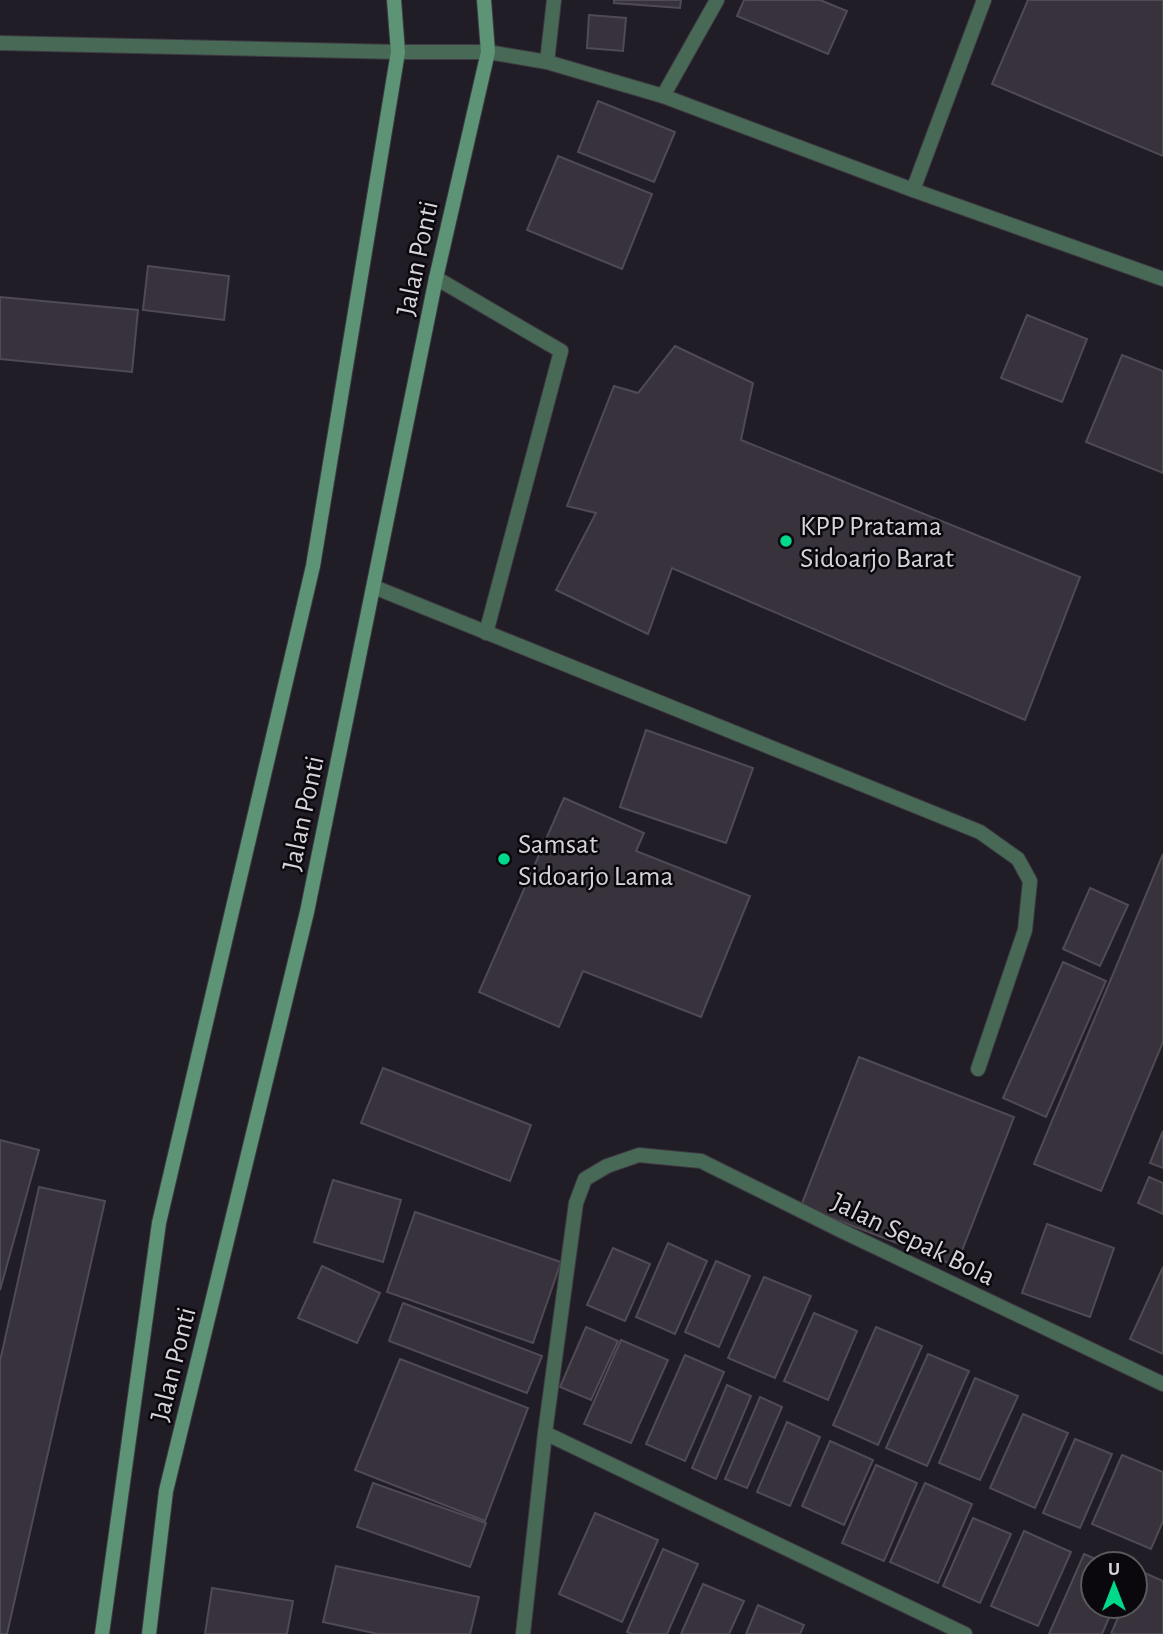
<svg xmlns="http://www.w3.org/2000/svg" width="1163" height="1634" font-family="'Alegreya Sans',sans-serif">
<rect width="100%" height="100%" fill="#211d26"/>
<g fill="#37323c" stroke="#504a55" stroke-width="2">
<polygon points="614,0 681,0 680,8 614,3"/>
<polygon points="744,0 820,0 847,11 828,54 737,16"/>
<polygon points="1028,0 1163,0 1163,156 992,84"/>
<polygon points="589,15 626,18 623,51 587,48"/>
<polygon points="598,101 675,132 654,182 578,152"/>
<polygon points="558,156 652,194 622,269 527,230"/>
<polygon points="148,266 229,276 224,320 143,310"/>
<polygon points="0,297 138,310 132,372 0,359"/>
<polygon points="1027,315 1087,339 1062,402 1001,378"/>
<polygon points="675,346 753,383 741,440 1080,577 1025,720 672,568 648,634 556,590 596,513 567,506 614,386 638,393"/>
<polygon points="1122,355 1163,371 1163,473 1086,442"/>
<polygon points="646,730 753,768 726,843 620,807"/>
<polygon points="564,798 644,833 636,851 750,896 701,1017 583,971 559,1027 479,992"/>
<polygon points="1163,854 1163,1042 1101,1191 1034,1164"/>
<polygon points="1090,888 1128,905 1100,966 1063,949"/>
<polygon points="1063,962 1106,981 1046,1117 1003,1098"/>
<polygon points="859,1057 1014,1117 956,1266 801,1206"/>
<polygon points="383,1068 531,1125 510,1181 361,1123"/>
<polygon points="1163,1131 1163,1168 1150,1163"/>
<polygon points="0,1140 39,1150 0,1290"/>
<polygon points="1149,1177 1163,1183 1163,1214 1138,1203"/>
<polygon points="333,1180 401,1200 383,1262 314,1242"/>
<polygon points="39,1187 105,1201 7,1634 0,1634 0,1361"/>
<polygon points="415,1212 561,1262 533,1343 387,1292"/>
<polygon points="1047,1224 1114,1248 1090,1317 1022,1293"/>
<polygon points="668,1243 707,1261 675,1334 636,1317"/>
<polygon points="613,1248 650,1264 625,1321 587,1305"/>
<polygon points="716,1261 750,1276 719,1347 685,1332"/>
<polygon points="322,1266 380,1293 357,1343 298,1318"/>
<polygon points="1163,1267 1163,1354 1130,1339"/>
<polygon points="764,1277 811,1296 775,1378 728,1358"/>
<polygon points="403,1303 542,1356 527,1393 389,1341"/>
<polygon points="814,1313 857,1331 828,1400 784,1381"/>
<polygon points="586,1327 618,1341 591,1400 560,1387"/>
<polygon points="876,1327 922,1346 878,1445 833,1425"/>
<polygon points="621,1340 668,1360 631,1443 584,1424"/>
<polygon points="928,1354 969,1371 927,1466 886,1448"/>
<polygon points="685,1355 724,1372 685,1461 646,1444"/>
<polygon points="400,1359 528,1408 485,1521 355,1470"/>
<polygon points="975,1378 1018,1396 980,1480 939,1463"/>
<polygon points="727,1385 751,1396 716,1479 692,1468"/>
<polygon points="760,1397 782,1407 747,1488 725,1479"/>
<polygon points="1023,1414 1068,1433 1035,1508 990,1488"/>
<polygon points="787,1422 820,1437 790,1506 757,1492"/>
<polygon points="1075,1439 1112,1454 1080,1528 1043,1513"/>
<polygon points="830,1441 873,1460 844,1525 802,1506"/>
<polygon points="1122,1455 1163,1472 1163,1521 1151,1549 1092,1524"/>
<polygon points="876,1465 917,1483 884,1561 842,1543"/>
<polygon points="373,1483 486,1523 470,1567 357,1527"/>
<polygon points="925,1483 972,1504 938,1583 890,1562"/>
<polygon points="595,1513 658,1540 622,1622 559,1594"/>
<polygon points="973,1518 1011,1534 980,1603 943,1586"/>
<polygon points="1024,1531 1071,1552 1038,1626 991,1606"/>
<polygon points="663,1549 698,1564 667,1634 632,1634 627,1632"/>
<polygon points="1084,1554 1107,1564 1093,1564 1093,1606 1114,1606 1102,1634 1049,1634"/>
<polygon points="336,1566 479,1597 470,1634 378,1634 323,1622"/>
<polygon points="1138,1570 1163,1581 1163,1634 1111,1634 1123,1606 1135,1606 1135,1578"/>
<polygon points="703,1584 744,1601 729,1634 681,1634"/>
<polygon points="212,1588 293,1601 287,1634 205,1634"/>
<polygon points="758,1605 804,1625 800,1634 746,1634"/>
</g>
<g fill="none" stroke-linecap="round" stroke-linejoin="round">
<defs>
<g id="lane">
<polyline points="663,96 913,190 1163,279"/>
<polyline points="913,190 984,0"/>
<polyline points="436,278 561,351 486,633"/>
<polyline points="374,587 980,832 1018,859 1030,881 1025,930 978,1069"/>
</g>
<g id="street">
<polyline points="0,43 398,52 488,52 547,62 663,96 717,0"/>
<polyline points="547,62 554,0"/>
<polyline points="545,1433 965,1634"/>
<polyline points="523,1634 545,1433 576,1203 585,1179 607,1166 639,1155 701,1161 842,1231 1163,1384"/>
</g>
<g id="secondary">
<polyline points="102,1634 159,1223 313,566 398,52 394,0"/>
<polyline points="149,1634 166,1491 307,912 436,278 488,52 484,0"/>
</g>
</defs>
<use href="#lane" stroke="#3e3a43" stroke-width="16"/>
<use href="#street" stroke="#3e3a43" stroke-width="16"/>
<use href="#secondary" stroke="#3e3a43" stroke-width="16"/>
<use href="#lane" stroke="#486956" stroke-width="14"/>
<use href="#street" stroke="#486956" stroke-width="14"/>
<use href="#secondary" stroke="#5d9475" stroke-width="14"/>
</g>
<g fill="#00d98c" stroke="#0a080c" stroke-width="2.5">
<circle cx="786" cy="541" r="7"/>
<circle cx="504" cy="859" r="7"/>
</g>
<g text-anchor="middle" stroke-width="5" stroke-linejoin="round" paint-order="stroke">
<g font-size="28" fill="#d6d3d9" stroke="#0a080c">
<text transform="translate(416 258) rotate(-78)" y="10">Jalan Ponti</text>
<text transform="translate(302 813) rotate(-78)" y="10">Jalan Ponti</text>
<text transform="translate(914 1238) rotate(26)" y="10">Jalan Sepak Bola</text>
<text transform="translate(172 1364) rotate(-76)" y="10">Jalan Ponti</text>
</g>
<g font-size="28" fill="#d6d3d9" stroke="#0a080c" text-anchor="start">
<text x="800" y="535">KPP Pratama<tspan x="800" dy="32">Sidoarjo Barat</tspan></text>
<text x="518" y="853">Samsat<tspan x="518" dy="32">Sidoarjo Lama</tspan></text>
</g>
</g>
<g transform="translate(1114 1585)"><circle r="33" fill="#0a080c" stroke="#5c595e" stroke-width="2"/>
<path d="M0-5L12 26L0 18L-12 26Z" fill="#00d98c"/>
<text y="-10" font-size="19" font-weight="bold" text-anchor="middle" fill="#d6d3d9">U</text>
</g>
</svg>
